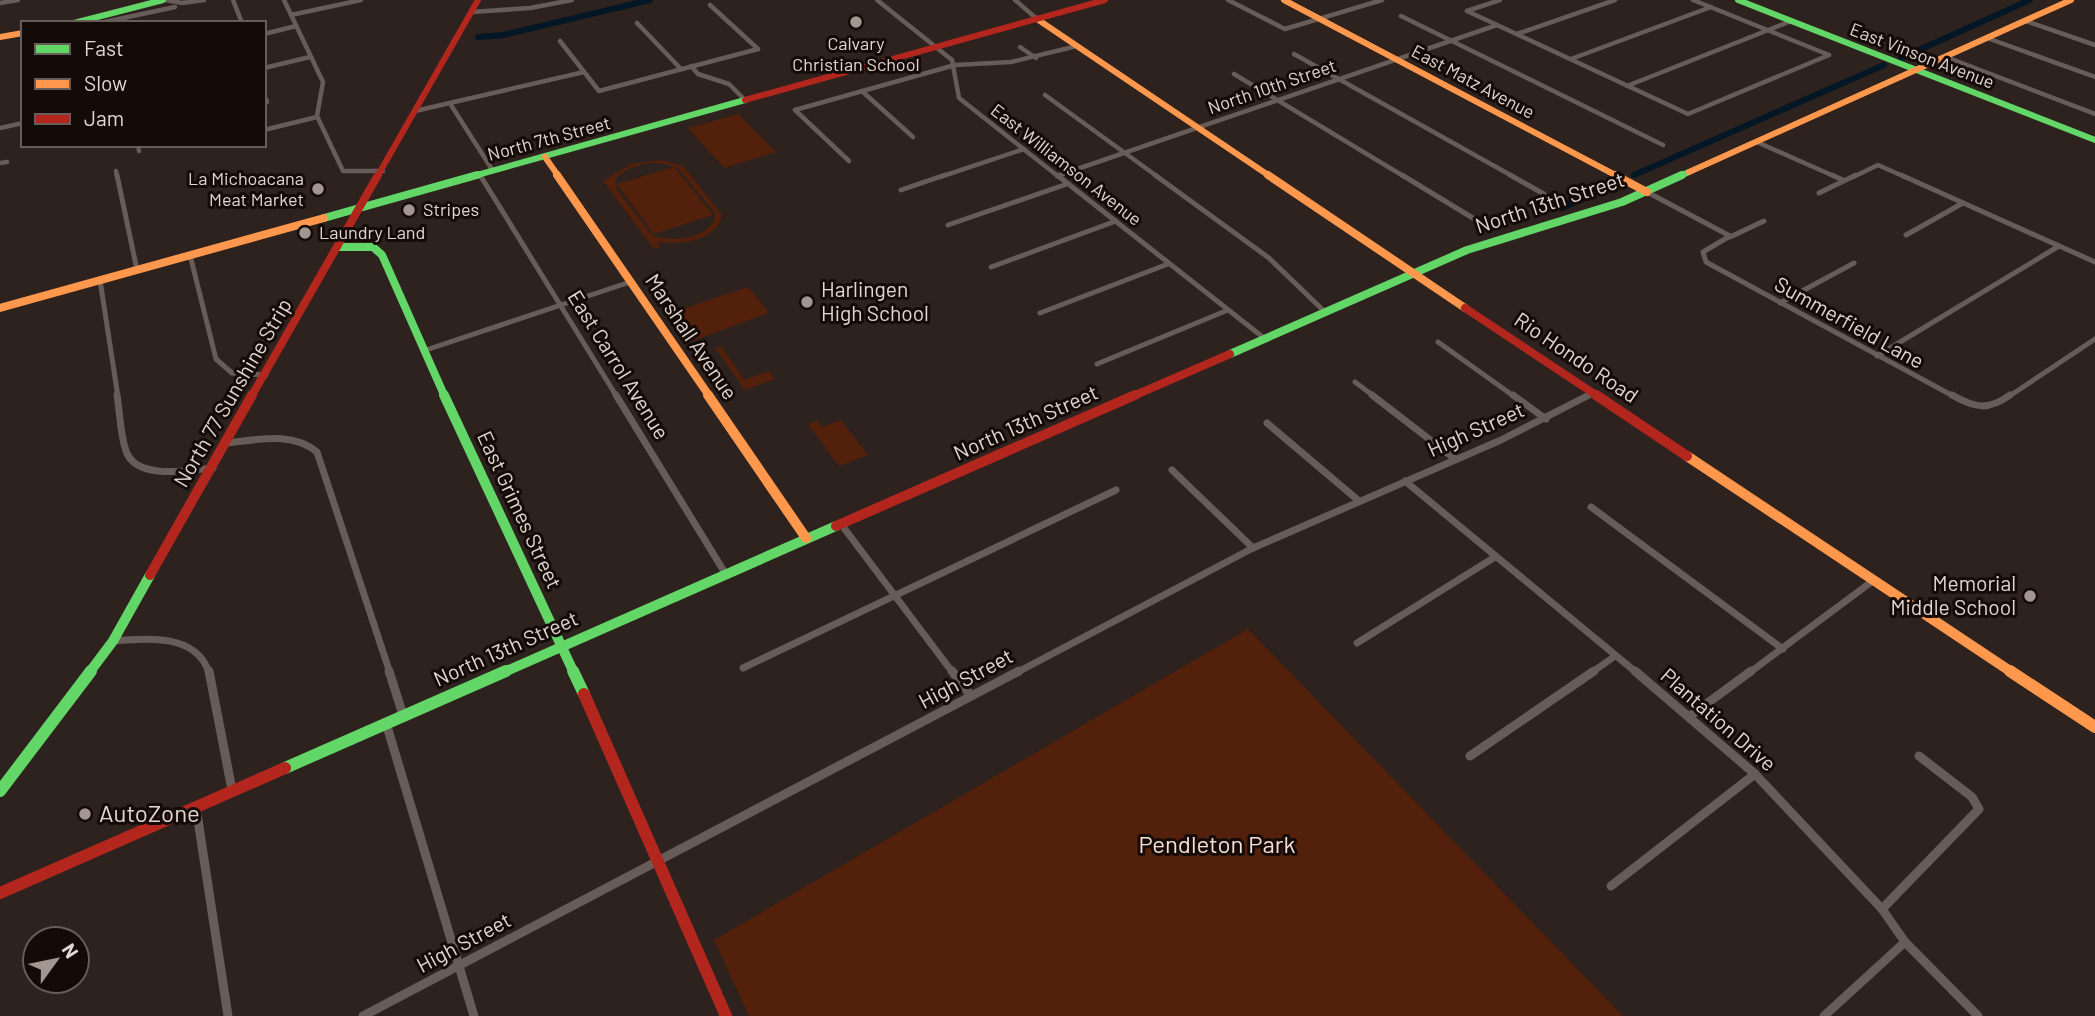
<svg xmlns="http://www.w3.org/2000/svg" width="2095" height="1016" font-family="Barlow,sans-serif">
<rect width="100%" height="100%" fill="#2d221d"/>
<g fill="#52200b" fill-rule="evenodd">
<polygon points="738,114 776,152 724,168 688,128"/>
<path d="M662 160 684 167 722 215C716 242 679 245 657 242L660 247 654 249 603 181 631 164ZM661 163 678 168 715 213 714 222C700 240 673 242 653 236L617 190 616 179C627 166 644 163 661 163Z"/>
<polygon points="674,167 713,215 654,234 617,184"/>
<polygon points="748,287 769,313 687,343 668,314"/>
<polygon points="721,346 744,380 769,371 775,379 745,390 715,348"/>
<polygon points="841,420 868,455 839,466 808,424 817,421 822,427"/>
<polygon points="1248,629 1623,1016 749,1016 714,940"/>
</g>
<g fill="none" stroke-linecap="round" stroke-linejoin="round">
<g stroke="#041726" stroke-width="6">
<polyline points="478,37 503,35 650,0"/>
<polyline points="1901,58 2030,0"/>
<polyline points="1634,175 1884,65"/>
</g>
<polyline stroke="#041726" stroke-width="8" points="1562,207 1614,184"/>
<g stroke="#685c58" stroke-width="4.5">
<polyline points="166,0 182,3 204,0"/>
<polyline points="233,0 242,23"/>
<polyline points="284,0 323,82 317,116 343,171 383,171"/>
<polyline points="877,0 952,60 959,98 1059,177"/>
<polyline points="1015,0 1037,19"/>
<polyline points="1228,0 1285,29 1382,0"/>
<polyline points="1693,0 1829,55"/>
<polyline points="0,3 18,0"/>
<polyline points="710,5 758,49"/>
<polyline points="1467,11 1688,114 1829,55"/>
<polyline points="1467,11 1500,0"/>
<polyline points="472,12 530,8 572,0"/>
<polyline points="291,15 361,0"/>
<polyline points="1401,16 1663,145"/>
<polyline points="2026,21 2095,45"/>
<polyline points="100,23 175,7"/>
<polyline points="637,23 681,69"/>
<polyline points="264,34 296,26"/>
<polyline points="1517,34 1615,0"/>
<polyline points="1987,38 2095,77"/>
<polyline points="560,41 599,91 758,49"/>
<polyline points="1020,47 1036,58"/>
<polyline points="1294,54 1514,177"/>
<polyline points="1946,57 2095,114"/>
<polyline points="1571,59 1711,7"/>
<polyline points="691,66 698,74 729,84 746,101"/>
<polyline points="264,68 310,57"/>
<polyline points="1234,74 1405,177"/>
<polyline points="1627,86 1791,21"/>
<polyline points="863,92 913,137"/>
<polyline points="264,95 267,102"/>
<polyline points="1045,95 1158,177"/>
<polyline points="451,105 493,171"/>
<polyline points="795,110 955,65 1011,62 1073,47"/>
<polyline points="795,110 849,161"/>
<polyline points="415,111 584,72"/>
<polyline points="0,128 23,123"/>
<polyline points="264,130 317,117"/>
<polyline points="1757,142 1836,177"/>
<polyline points="138,145 139,151"/>
<polyline points="0,163 7,162"/>
<polyline points="116,171 117,177"/>
<polyline points="1057,176 1497,25"/>
<polyline points="940,177 1024,149"/>
<polyline points="1853,177 1878,165 1905,177"/>
</g>
<g stroke="#685c58" stroke-width="5">
<polyline points="117,175 137,270"/>
<polyline points="480,175 617,397"/>
<polyline points="1057,175 1264,338"/>
<polyline points="1155,175 1269,258 1324,311"/>
<polyline points="1402,175 1481,223"/>
<polyline points="1510,175 1544,194"/>
<polyline points="1832,175 1843,180"/>
<polyline points="1901,175 2095,262"/>
<polyline points="901,190 945,175"/>
<polyline points="1647,192 1730,236 1703,252 1706,262 1955,397"/>
<polyline points="1819,193 1856,175"/>
<polyline points="948,225 1067,184"/>
<polyline points="1906,235 1963,203"/>
<polyline points="1730,237 1764,221"/>
<polyline points="190,255 216,359 232,373 266,375"/>
<polyline points="991,267 1116,221"/>
<polyline points="100,280 118,397"/>
<polyline points="1780,303 1854,263"/>
<polyline points="1040,313 1168,264"/>
<polyline points="1438,342 1515,397"/>
<polyline points="423,351 630,282"/>
<polyline points="1877,356 2059,246"/>
<polyline points="1097,364 1228,310"/>
<polyline points="1355,382 1375,397"/>
<polyline points="1586,397 1594,393"/>
<polyline points="2008,397 2095,339"/>
</g>
<g stroke="#685c58" stroke-width="7">
<path d="M117 395C120 413 120 434 126 451 136 481 190 470 213 468"/>
<polyline points="616,395 725,573"/>
<polyline points="1372,395 1455,459"/>
<polyline points="1513,395 1546,419"/>
<path d="M1952 395C1975 408 1988 411 2010 395"/>
<polyline points="1267,423 1359,501"/>
<path d="M227 443C257 440 292 431 317 452L390 673"/>
<polyline points="1172,470 1253,548"/>
<polyline points="1405,481 1637,673"/>
<polyline points="1591,507 1783,649"/>
<polyline points="841,524 953,673"/>
<path d="M113 641C145 638 197 633 209 673"/>
<polyline points="1357,643 1495,557"/>
<polyline points="743,668 1116,490"/>
<polyline points="1016,673 1253,548 1501,440 1589,395"/>
<polyline points="1591,673 1615,656"/>
<polyline points="1749,673 1874,580"/>
</g>
<g stroke="#685c58" stroke-width="9">
<polyline points="209,671 232,790"/>
<polyline points="389,671 403,715"/>
<polyline points="952,671 971,696"/>
<polyline points="1635,671 1755,774 1882,909 1905,942 1978,1016"/>
<polyline points="1690,716 1751,671"/>
<polyline points="386,723 474,1016"/>
<polyline points="1470,756 1594,671"/>
<polyline points="196,807 228,1016"/>
<polyline points="1611,886 1755,774"/>
<polyline points="1882,909 1979,809 1972,797 1919,756"/>
<polyline points="363,1016 1019,671"/>
<polyline points="1824,1016 1905,942"/>
</g>
<g stroke="#63d668" stroke-width="6">
<polyline points="1738,0 2095,140"/>
<polyline points="74,23 163,0"/>
<polyline points="470,177 745,100"/>
<polyline points="1678,177 1689,172"/>
</g>
<g stroke="#63d668" stroke-width="8">
<polyline points="324,218 477,175"/>
<polyline points="339,247 373,247 382,255 445,397"/>
<polyline points="1230,354 1467,250 1622,202 1682,175"/>
</g>
<g stroke="#63d668" stroke-width="10">
<polyline points="444,395 574,673"/>
<polyline points="89,673 113,641 150,575"/>
<polyline points="502,673 836,526"/>
</g>
<g stroke="#63d668" stroke-width="12">
<polyline points="573,671 584,694"/>
<polyline points="285,768 506,671"/>
<polyline points="0,791 91,671"/>
</g>
<g stroke="#ff974d" stroke-width="6">
<polyline points="1284,0 1619,177"/>
<polyline points="1037,19 1271,177"/>
<polyline points="0,37 23,33"/>
<polyline points="545,157 559,177"/>
<polyline points="1689,172 2071,0"/>
</g>
<g stroke="#ff974d" stroke-width="8">
<polyline points="557,175 710,397"/>
<polyline points="1268,175 1465,308"/>
<polyline points="1615,175 1647,192"/>
<polyline points="0,308 324,218"/>
</g>
<g stroke="#ff974d" stroke-width="10">
<polyline points="708,395 806,538"/>
<polyline points="1687,456 2013,673"/>
</g>
<polyline stroke="#ff974d" stroke-width="12" points="2010,671 2095,727"/>
<g stroke="#b3261e" stroke-width="6">
<polyline points="745,100 1105,0"/>
<polyline points="377,177 478,0"/>
</g>
<g stroke="#b3261e" stroke-width="8">
<polyline points="1465,308 1599,397"/>
<polyline points="251,397 378,175"/>
<polyline points="1131,397 1230,354"/>
</g>
<g stroke="#b3261e" stroke-width="10">
<polyline points="1596,395 1687,456"/>
<polyline points="836,526 1135,395"/>
<polyline points="150,575 252,395"/>
</g>
<g stroke="#b3261e" stroke-width="12">
<polyline points="584,694 726,1016"/>
<polyline points="0,893 285,768"/>
</g>
</g>
<g fill="#a39691" stroke="#140b08" stroke-width="2.5">
<circle cx="856" cy="22" r="7"/>
<circle cx="318" cy="189" r="7"/>
<circle cx="409" cy="210" r="7"/>
<circle cx="305" cy="233" r="7"/>
<circle cx="807" cy="302" r="7"/>
<circle cx="2030" cy="596" r="7"/>
<circle cx="85" cy="814" r="7"/>
</g>
<g text-anchor="middle" stroke-width="6" stroke-linejoin="round" paint-order="stroke">
<g font-size="18" fill="#e3d5d0" stroke="#140b08" text-anchor="start">
<text x="856" y="50" text-anchor="middle">Calvary<tspan x="856" dy="21">Christian School</tspan></text>
<text x="304" y="185" text-anchor="end">La Michoacana<tspan x="304" dy="21">Meat Market</tspan></text>
<text x="423" y="216">Stripes</text>
<text x="319" y="239">Laundry Land</text>
</g>
<g font-size="18" fill="#e3d5d0" stroke="#140b08">
<text transform="translate(1922 56) rotate(21)" y="6">East Vinson Avenue</text>
<text transform="translate(1473 82) rotate(28)" y="6">East Matz Avenue</text>
<text transform="translate(1272 87) rotate(-19)" y="6">North 10th Street</text>
<text transform="translate(549 139) rotate(-15)" y="6">North 7th Street</text>
<text transform="translate(1066 165) rotate(38)" y="6">East Williamson Avenue</text>
</g>
<g font-size="21" fill="#e3d5d0" stroke="#140b08">
<text transform="translate(1550 203) rotate(-18)" y="7">North 13th Street</text>
<text transform="translate(1849 323) rotate(29)" y="7">Summerfield Lane</text>
<text transform="translate(691 337) rotate(56)" y="7">Marshall Avenue</text>
<text transform="translate(1576 358) rotate(34)" y="7">Rio Hondo Road</text>
<text transform="translate(618 365) rotate(58)" y="7">East Carrol Avenue</text>
<text transform="translate(233 393) rotate(-60)" y="7">North 77 Sunshine Strip</text>
<text transform="translate(1026 423) rotate(-24)" y="7">North 13th Street</text>
<text transform="translate(1476 430) rotate(-24)" y="7">High Street</text>
<text transform="translate(519 510) rotate(65)" y="7">East Grimes Street</text>
<text transform="translate(506 649) rotate(-24)" y="7">North 13th Street</text>
<text transform="translate(966 679) rotate(-28)" y="7">High Street</text>
<text transform="translate(1718 720) rotate(41)" y="7">Plantation Drive</text>
<text transform="translate(464 943) rotate(-28)" y="7">High Street</text>
</g>
<g font-size="21" fill="#e3d5d0" stroke="#140b08" text-anchor="start">
<text x="821" y="297">Harlingen<tspan x="821" dy="24">High School</tspan></text>
<text x="2016" y="591" text-anchor="end">Memorial<tspan x="2016" dy="24">Middle School</tspan></text>
</g>
<g font-size="24" fill="#e3d5d0" stroke="#140b08" text-anchor="start">
<text x="99" y="822">AutoZone</text>
</g>
<g font-size="24" fill="#f7ded5" stroke="#140b08">
<text x="1217" y="853">Pendleton Park</text>
</g>
</g>
<rect x="21" y="21" width="245" height="126" fill="#140b08" stroke="#675c58" stroke-width="2"/>
<rect x="35" y="44" width="35" height="10" fill="#63d668" stroke="#675c58" stroke-width="2"/>
<text x="84" y="56" font-size="21" fill="#e3d5d0">Fast</text>
<rect x="35" y="79" width="35" height="10" fill="#ff974d" stroke="#675c58" stroke-width="2"/>
<text x="84" y="91" font-size="21" fill="#e3d5d0">Slow</text>
<rect x="35" y="114" width="35" height="10" fill="#b3261e" stroke="#675c58" stroke-width="2"/>
<text x="84" y="126" font-size="21" fill="#e3d5d0">Jam</text>
<g transform="translate(56 960) rotate(57)"><circle r="33" fill="#140b08" stroke="#675c58" stroke-width="2"/>
<path d="M0-5L12 26L0 18L-12 26Z" fill="#a39691"/>
<text y="-10" font-size="19" font-weight="bold" text-anchor="middle" fill="#e3d5d0">N</text>
</g>
</svg>
